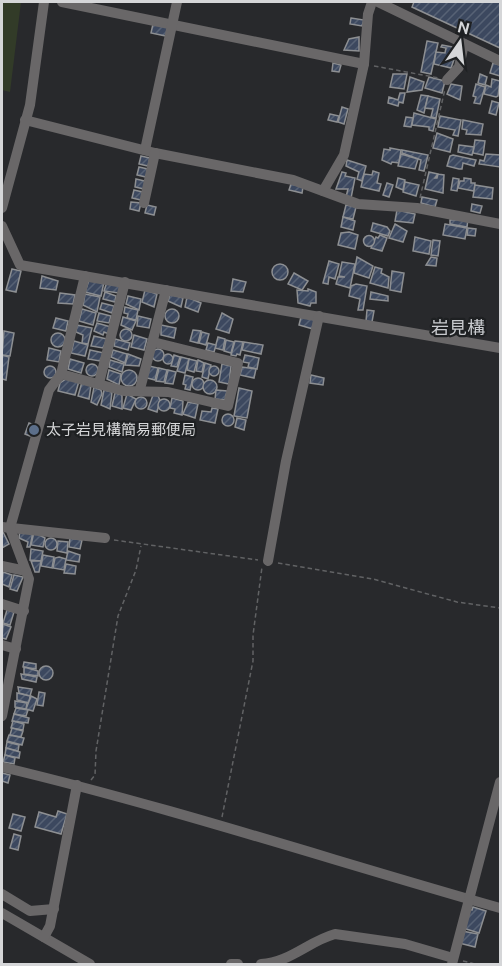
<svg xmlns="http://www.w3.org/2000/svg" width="502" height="966" font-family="Ubuntu,'Noto Sans JP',sans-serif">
<defs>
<pattern id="building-hatch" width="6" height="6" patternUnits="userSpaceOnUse" patternTransform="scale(1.5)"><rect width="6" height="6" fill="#3c485f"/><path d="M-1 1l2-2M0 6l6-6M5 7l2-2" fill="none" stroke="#576275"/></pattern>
</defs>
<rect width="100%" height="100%" fill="#28292c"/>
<polygon fill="#323b28" points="2,2 21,2 10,92 2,90"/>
<g fill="url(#building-hatch)" stroke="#8d8f92" stroke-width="1.5">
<polygon points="414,2 500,2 500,48 412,7"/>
<polygon points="351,18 364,20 362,26 350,24"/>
<polygon points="153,24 168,27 166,36 151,33"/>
<polygon points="359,37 359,51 344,50 349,39"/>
<polygon points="427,41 438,43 431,74 421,72"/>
<polygon points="442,45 458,48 451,68 434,64 436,52 445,53 446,48 441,47"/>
<polygon points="333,63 341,65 339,72 332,71"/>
<polygon points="493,63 500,65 500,76 490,73"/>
<polygon points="393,74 407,74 404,89 390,87"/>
<polygon points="480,74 487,77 485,85 478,83"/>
<polygon points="410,77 424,82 422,90 407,92"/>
<polygon points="429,77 445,81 442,93 425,88"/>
<polygon points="492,79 500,81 498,96 496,97 484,94 486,85 491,87"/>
<polygon points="451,84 462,86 460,100 447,94"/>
<polygon points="476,84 485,87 480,104 474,103 476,97 473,96"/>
<polygon points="400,93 405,93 403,103 399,102 398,106 388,103 389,97 398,100"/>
<polygon points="421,95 428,96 424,113 417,110"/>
<polygon points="428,96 440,99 436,118 431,117 433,109 425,108"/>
<polygon points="492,101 499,103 496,115 489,113"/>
<polygon points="342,107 348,109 344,124 338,122"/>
<polygon points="414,113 436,119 433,131 429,130 429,127 412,125"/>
<polygon points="330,114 339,116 337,122 328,120"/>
<polygon points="440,116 461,120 458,136 453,135 455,130 438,127"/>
<polygon points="406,117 413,118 411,127 404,126"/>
<polygon points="463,120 483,124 481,135 466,134 467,130 462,129"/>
<polygon points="437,133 453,139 450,152 433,148"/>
<polygon points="475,140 485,141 483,155 473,153"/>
<polygon points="459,145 474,147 472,155 458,152"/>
<polygon points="390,148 401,150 399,163 392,162 391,164 382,160 384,149 390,150"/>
<polygon points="402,150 428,155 424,171 419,170 421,160 402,153"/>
<polygon points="401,154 418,159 415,169 398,166"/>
<polygon points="486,154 500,155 500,167 479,164 480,160 484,161"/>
<polygon points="453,155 476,160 474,166 463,163 462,169 459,169 447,166 450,156"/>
<polygon points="141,156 150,158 148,166 139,164"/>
<polygon points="347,160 366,166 362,181 357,179 359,172 346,166"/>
<polygon points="139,167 148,169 146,177 137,175"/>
<polygon points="373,171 379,173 377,183 381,184 379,191 361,187 364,174 372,175"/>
<polygon points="342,172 346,173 345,176 355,178 351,198 346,197 348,189 336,189"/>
<polygon points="429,172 438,174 435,178 437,178 438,174 444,175 443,193 425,189"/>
<polygon points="398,178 405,180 403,190 396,187"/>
<polygon points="453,178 459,179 457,191 451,190"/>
<polygon points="464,178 471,179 471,183 475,183 474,191 458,188 460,181 464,181"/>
<polygon points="136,179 145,181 144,189 135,187"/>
<polygon points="405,182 419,185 416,196 403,192"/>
<polygon points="387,183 393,185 389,197 383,195"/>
<polygon points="291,184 303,187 302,193 289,190"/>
<polygon points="475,185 493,188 492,199 473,197"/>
<polygon points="134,190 143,192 141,200 132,198"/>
<polygon points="422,197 437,200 435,207 421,203"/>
<polygon points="131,202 141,203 139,211 130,209"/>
<polygon points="472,204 482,206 480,213 471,211"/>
<polygon points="147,205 156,207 154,215 145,213"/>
<polygon points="346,205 356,207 353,219 343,217"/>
<polygon points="397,210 415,214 413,223 395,221"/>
<polygon points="343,217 355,221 353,230 341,227"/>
<polygon points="468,219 467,227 450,224 450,220"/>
<polygon points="373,223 387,227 390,231 388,236 371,231"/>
<polygon points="395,224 407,231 403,242 389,238"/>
<polygon points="445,224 467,228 465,239 443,235"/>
<polygon points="468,228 476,229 475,236 467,235"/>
<polygon points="349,232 358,235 355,249 338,245 341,233"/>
<polygon points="380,235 387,238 382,251 371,248 376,237 378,238"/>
<circle cx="369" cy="241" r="5.5"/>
<polygon points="415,237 431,241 429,254 413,251"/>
<polygon points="433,240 440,241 438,256 431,255"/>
<polygon points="357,257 373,266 369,278 354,273"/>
<polygon points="431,257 437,258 436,266 426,265"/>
<polygon points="329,261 339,264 335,279 329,277 328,284 323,283"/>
<polygon points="342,262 355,264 350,288 336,284 338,277 345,277 339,276"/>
<circle cx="280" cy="272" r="8"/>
<polygon points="375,267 382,269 381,273 389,277 388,288 370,283"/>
<polygon points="12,269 21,271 16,292 6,290"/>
<polygon points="392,271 404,273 401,292 390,290"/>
<polygon points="294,273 308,281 302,290 288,284"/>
<polygon points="42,276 58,281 56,290 40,288"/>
<polygon points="233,279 246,282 243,292 231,291"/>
<polygon points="89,280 104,282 101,296 85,292"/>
<polygon points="107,282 121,286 119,293 104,291"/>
<polygon points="356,284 367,286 363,310 358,310 360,299 349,296 351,286"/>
<polygon points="308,289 316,292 316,303 311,303 310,306 298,303 297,290 308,291"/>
<polygon points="145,290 157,294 154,307 142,302"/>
<polygon points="105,292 116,296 115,302 103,299"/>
<polygon points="371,292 388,296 388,301 370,299"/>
<polygon points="60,293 75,295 73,304 58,303"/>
<polygon points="85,294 100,297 97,312 83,305"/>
<polygon points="170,294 183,298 181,307 168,301"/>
<polygon points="128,296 141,299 139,310 126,304"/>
<polygon points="187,297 201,303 198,312 185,307"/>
<polygon points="102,303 114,306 112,313 100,309"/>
<polygon points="125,307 138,310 136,320 127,318 128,314 124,313"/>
<polygon points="82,309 96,313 93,325 79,321"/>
<circle cx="172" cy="316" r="7"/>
<polygon points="367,310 374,311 372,322 366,321"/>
<polygon points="99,313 111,316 109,323 97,321"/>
<polygon points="222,313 233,319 229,333 216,329"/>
<polygon points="138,316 151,319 149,328 137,326"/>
<polygon points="123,317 136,321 132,330 121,325"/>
<polygon points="301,317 315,320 313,329 299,325"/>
<polygon points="56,318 68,321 66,331 53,328"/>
<polygon points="97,323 111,327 109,334 104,332 103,335 94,331"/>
<polygon points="77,325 92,328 88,344 82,343 83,335 76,332"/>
<polygon points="161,325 176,328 174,338 161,335"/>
<circle cx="126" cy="335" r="6"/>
<polygon points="193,330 201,331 198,343 190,341"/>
<polygon points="4,331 14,333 10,356 2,355"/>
<polygon points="202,332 209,334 206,345 199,343"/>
<circle cx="58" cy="340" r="7"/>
<polygon points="134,335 147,339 144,350 131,347"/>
<polygon points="94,336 107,339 103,348 91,346"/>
<polygon points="218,337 225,339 223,350 215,348"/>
<polygon points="115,339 130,343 128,350 114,346"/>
<polygon points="226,340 234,342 231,353 224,351"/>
<polygon points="74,341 88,345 85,356 71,353"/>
<polygon points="235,341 243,342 240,355 237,354 236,356 231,355"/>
<polygon points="244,342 263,345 261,354 242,350"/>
<polygon points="208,343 216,345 214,352 206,350"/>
<polygon points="49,348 61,351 59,362 47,360"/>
<circle cx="158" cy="355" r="6"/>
<polygon points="90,350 104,353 100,361 88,359"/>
<polygon points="113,350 127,354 125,363 111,357"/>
<circle cx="168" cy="359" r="5"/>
<polygon points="128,354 141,359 139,366 125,365"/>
<polygon points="2,355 9,357 6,380 2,379"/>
<polygon points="174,355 180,357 177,367 171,366"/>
<polygon points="245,355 259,358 257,369 248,367 249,363 243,362"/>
<polygon points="181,357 189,359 185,373 177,371"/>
<polygon points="70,359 84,363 81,373 68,369"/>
<polygon points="189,359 197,361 194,372 187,370"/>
<polygon points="110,360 124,364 122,372 109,367"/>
<polygon points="198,360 204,363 202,372 196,371"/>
<polygon points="205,363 211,365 208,379 202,377"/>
<circle cx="92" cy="370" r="6"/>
<polygon points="222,364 231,366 229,384 219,382"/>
<circle cx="50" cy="372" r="6"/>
<circle cx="214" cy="371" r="5"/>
<polygon points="149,366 158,368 155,380 147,378"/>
<polygon points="242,367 256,369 254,378 240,375"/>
<polygon points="159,368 167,370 164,382 156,381"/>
<polygon points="109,370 121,374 119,385 107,379"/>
<polygon points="168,370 176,372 173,384 165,383"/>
<circle cx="129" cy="378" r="8"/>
<polygon points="185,375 193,377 190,390 185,389 186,385 183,384"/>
<polygon points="311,375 324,378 323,385 310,383"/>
<circle cx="198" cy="384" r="6"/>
<polygon points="66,379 79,381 75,395 58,391 60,383"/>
<circle cx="210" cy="387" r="7"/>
<polygon points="82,382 91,385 89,399 78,396"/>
<polygon points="94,387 101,390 102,394 97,405 91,402"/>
<polygon points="239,388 252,391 247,418 234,416"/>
<polygon points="104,390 112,392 110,409 101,405"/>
<polygon points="216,390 227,391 225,400 215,399"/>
<polygon points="115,393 122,395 122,409 112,406"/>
<polygon points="127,394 136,399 131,410 123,408"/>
<polygon points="153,395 158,396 160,400 157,412 148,409"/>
<circle cx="141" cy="403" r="6"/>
<polygon points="172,398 183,401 182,415 174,413 175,409 170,408"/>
<circle cx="164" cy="405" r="6"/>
<polygon points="188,402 198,404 195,418 183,414"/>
<polygon points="212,408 218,409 215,423 200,420 202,411 211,412"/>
<circle cx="228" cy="420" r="6"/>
<polygon points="237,418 246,420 244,430 235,427"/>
<polygon points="29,423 34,425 30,436 25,434"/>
<polygon points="20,530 33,532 30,547 27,547 28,542 19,538"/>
<polygon points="3,532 9,544 2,548 2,533"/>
<polygon points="34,532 45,538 43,547 31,545"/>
<polygon points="70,538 82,540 80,549 69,547"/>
<circle cx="51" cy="544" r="6"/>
<polygon points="58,541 68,542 67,553 57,551"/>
<polygon points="31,549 43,551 41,561 30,560"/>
<polygon points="68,551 80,555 79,562 66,560"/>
<polygon points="43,555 54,557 52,568 41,566"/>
<polygon points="59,557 66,559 64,570 53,568 55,558"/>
<polygon points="31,561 41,561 39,572 35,572"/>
<polygon points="66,564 76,566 75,574 64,573"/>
<polygon points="3,572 12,575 9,587 2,584"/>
<polygon points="14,575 23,577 17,591 10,589"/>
<polygon points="7,610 14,612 10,625 3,623"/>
<polygon points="3,624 11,627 6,639 2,638"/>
<polygon points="24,662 36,664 36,669 23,667"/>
<circle cx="46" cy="673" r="7"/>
<polygon points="24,667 38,671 38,676 24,674"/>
<polygon points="21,674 37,677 36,682 22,679"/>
<polygon points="18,687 32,689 30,696 19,693"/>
<polygon points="39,692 45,693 43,706 37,705"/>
<polygon points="17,693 30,696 29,703 17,700"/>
<polygon points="31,696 37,699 33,711 26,709"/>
<polygon points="15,701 27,703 26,709 15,707"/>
<polygon points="16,708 28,710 26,716 14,714"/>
<polygon points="14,714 29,718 28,723 12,721"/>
<polygon points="13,721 24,724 23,730 11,728"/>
<polygon points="12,728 23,731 21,737 10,735"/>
<polygon points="9,735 24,738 22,745 7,741"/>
<polygon points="7,742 19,745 18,751 6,748"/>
<polygon points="6,748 20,752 19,758 5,755"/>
<polygon points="5,755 15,758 14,764 3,762"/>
<polygon points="2,773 10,775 8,783 2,781"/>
<polygon points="58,811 67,814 61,834 35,827 39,812 56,817"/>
<polygon points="13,814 25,817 21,831 9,828"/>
<polygon points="14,834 21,836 18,850 10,848"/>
<polygon points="473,907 486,911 479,933 463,928 469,909 472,910"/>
<polygon points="462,931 478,934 475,947 459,943"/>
</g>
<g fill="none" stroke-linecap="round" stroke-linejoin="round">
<g stroke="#616264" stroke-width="1.5" stroke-dasharray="4.5 3" stroke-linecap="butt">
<polyline points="374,66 439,78"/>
<polyline points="420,198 445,89"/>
<polyline points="114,540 258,560"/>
<polyline points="278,563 373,579 457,602 500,608"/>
<polyline points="91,780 95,775 96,751 118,616 136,570 141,546"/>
<polyline points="222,817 253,661 253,635 262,567"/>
<polyline points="463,961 475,964"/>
</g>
<g stroke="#696768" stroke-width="10">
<polyline points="62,2 364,64"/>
<polyline points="378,2 500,61"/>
<polyline points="447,80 459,67 464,44"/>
<polyline points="25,120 155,153 293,180 358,204 417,208 500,224"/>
<polyline points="145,150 177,2"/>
<polyline points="323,191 344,155 364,64 368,14 372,2"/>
<polyline points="144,203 155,153"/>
<polyline points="2,208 30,105 44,2"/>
<polyline points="2,226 20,265 500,348"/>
<polyline points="61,374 124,391 168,392 228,406 238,363 153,342"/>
<polyline points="99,383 125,282"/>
<polyline points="140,389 166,290"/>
<polyline points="2,527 105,538"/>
<polyline points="268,561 286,461 319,316"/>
<polyline points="2,566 26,571"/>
<polyline points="2,604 24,611"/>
<polyline points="2,645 16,649"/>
<polyline points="2,716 29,579 10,528 49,390 61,374 85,276"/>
<path d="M2 767C170 807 334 861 500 908"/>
<polyline points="2,894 30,911 54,909"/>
<polyline points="2,913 90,964"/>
<polyline points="44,937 50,926 77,785"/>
<polyline points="231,964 238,964"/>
<path d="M261 964C289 963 309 941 335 934L405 944 453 958"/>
<polyline points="452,964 500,782"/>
</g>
</g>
<circle fill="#5c6f8a" stroke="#1e2022" stroke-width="2" cx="34" cy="430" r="6"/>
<g text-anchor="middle" stroke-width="4.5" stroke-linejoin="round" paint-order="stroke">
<g font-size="15" fill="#d5d6d8" stroke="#1e2022" text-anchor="start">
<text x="46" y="435">太子岩見構簡易郵便局</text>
</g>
<g font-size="18" fill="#c8cace" stroke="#1e2022">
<text x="458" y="334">岩見構</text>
</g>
</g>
<rect width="502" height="966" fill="none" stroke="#d5d6d8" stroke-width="6"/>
<g transform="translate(460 42) rotate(14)" stroke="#1e2022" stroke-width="4.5" paint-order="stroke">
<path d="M0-4.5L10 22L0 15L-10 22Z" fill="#d5d6d8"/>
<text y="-9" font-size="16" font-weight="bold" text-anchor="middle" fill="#d5d6d8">N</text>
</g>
</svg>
